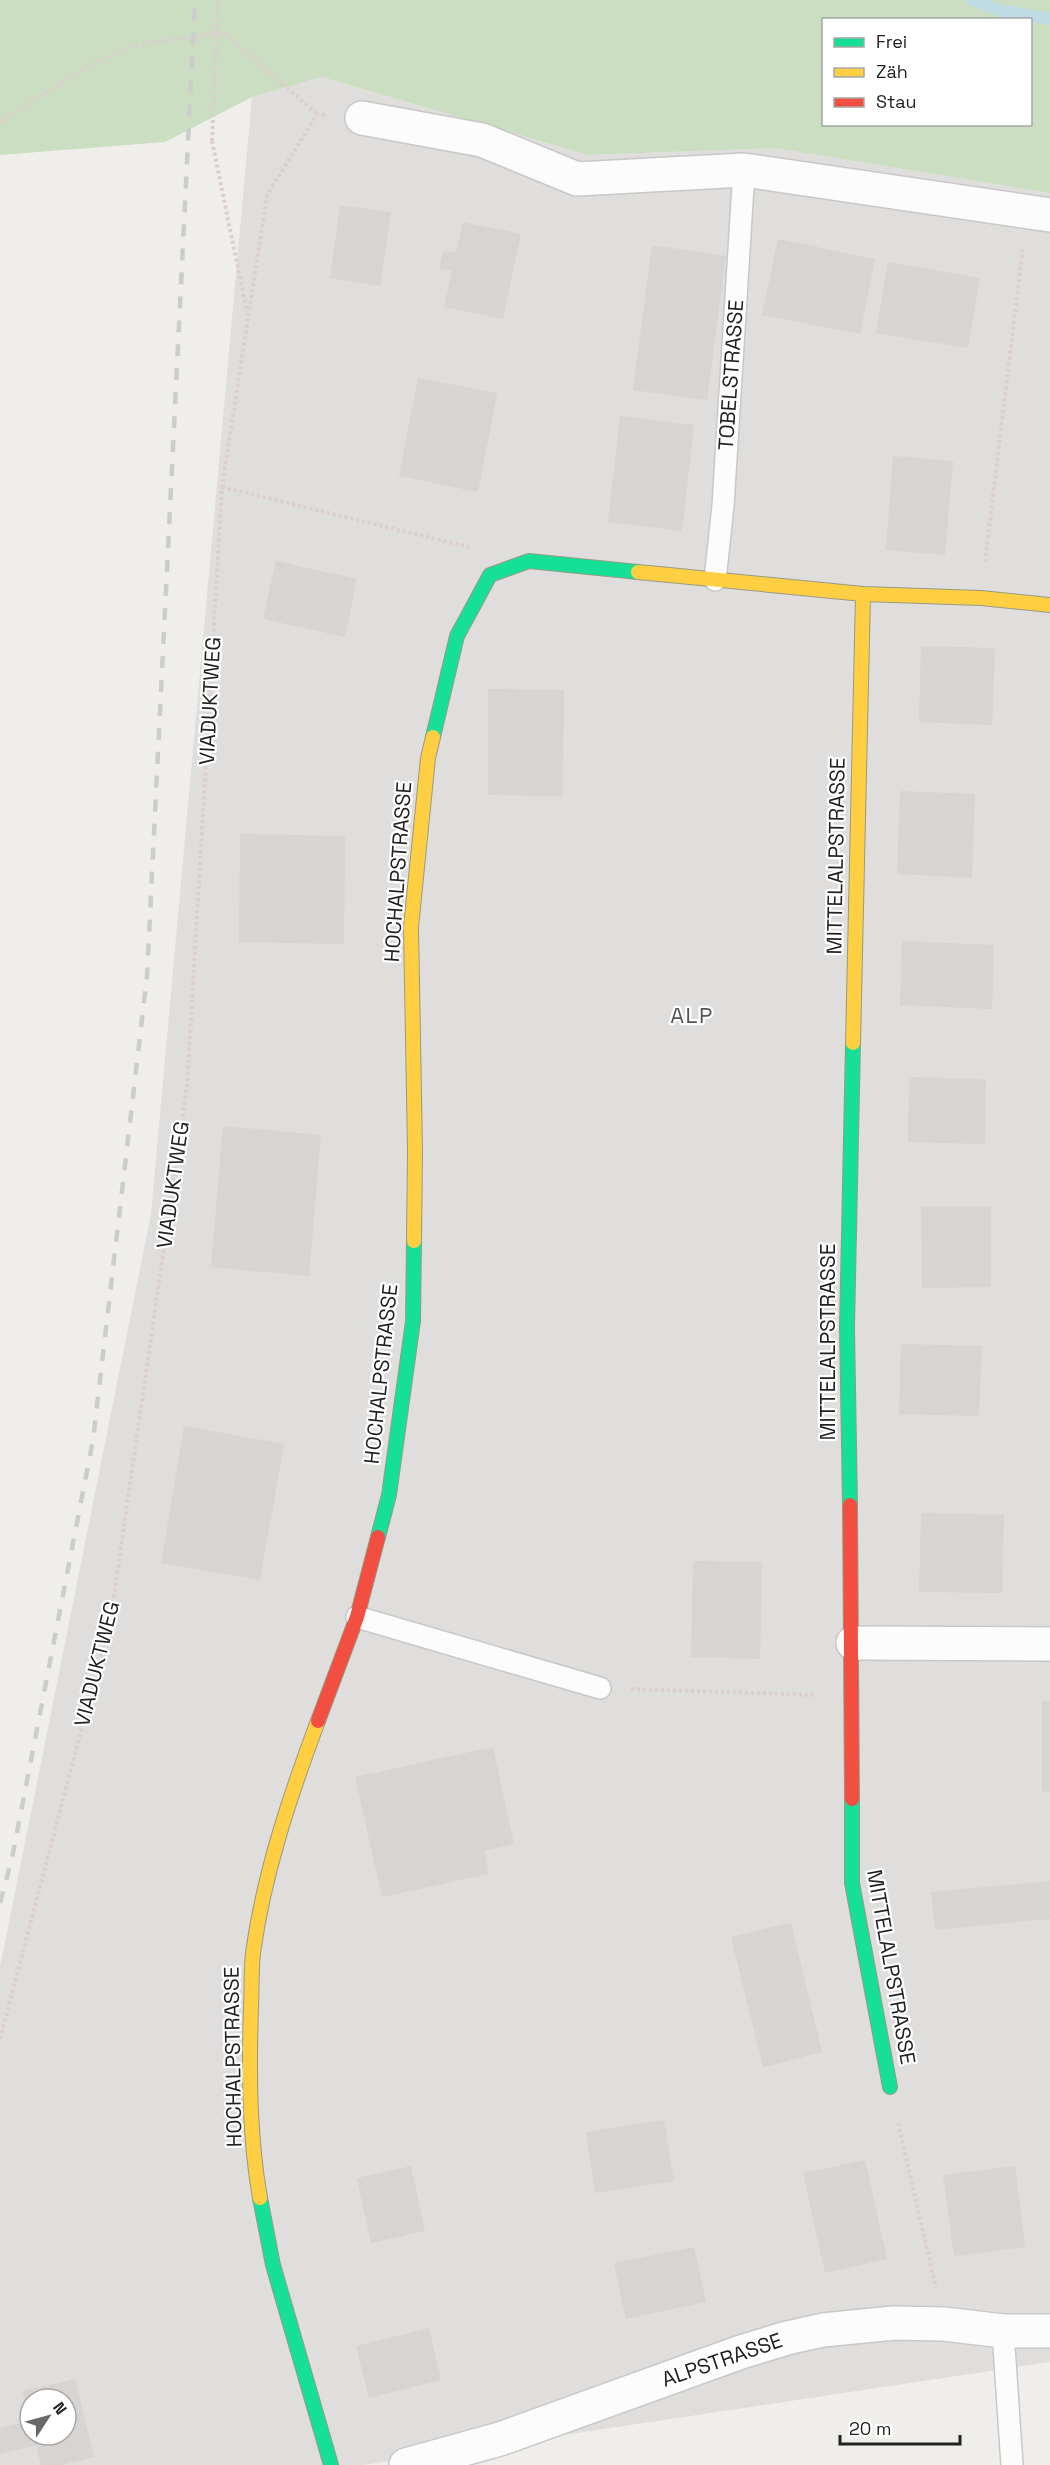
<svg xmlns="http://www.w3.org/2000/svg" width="1050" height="2465" font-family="'Space Grotesk',sans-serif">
<rect width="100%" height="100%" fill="#f0eeeb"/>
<path fill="#dfdedc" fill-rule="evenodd" d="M322 77 588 155 774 148 1050 193V2362L363 2465H0V1967L151 1214 252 97ZM30 2399H66V2435H30Z"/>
<path fill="#cbdec1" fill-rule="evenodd" d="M0 0H1050V193L774 148 588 155 322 77 252 97 165 142 0 155ZM824 20H1030V124H824Z"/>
<g fill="#e0dfde">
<polygon points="390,686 422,690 411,760 379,755"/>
<polygon points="367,1271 397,1274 377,1465 347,1462"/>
</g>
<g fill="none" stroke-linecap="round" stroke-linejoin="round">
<polyline stroke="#bfdbe3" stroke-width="12" points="972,0 998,10 1050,19"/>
</g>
<g fill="#d7d4d2">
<polygon points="340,205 391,212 380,286 330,278"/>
<polygon points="463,222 521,234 503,319 444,307 452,271 439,269 443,251 456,253"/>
<polygon points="778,239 875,259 860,334 762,315"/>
<polygon points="652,245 726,256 707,400 633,390"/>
<polygon points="888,262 980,278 968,348 876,333"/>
<polygon points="418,378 497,393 478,492 399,476"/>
<polygon points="620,416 694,425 682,531 608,522"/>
<polygon points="893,456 953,461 945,555 886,550"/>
<polygon points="276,561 357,579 345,637 263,619"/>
<polygon points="921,646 995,648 992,725 919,722"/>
<polygon points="488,689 564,690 563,796 488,795"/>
<polygon points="900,791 975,794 972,878 897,874"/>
<polygon points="240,834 345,836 344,944 239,942"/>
<polygon points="902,941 994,945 992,1009 900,1005"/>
<polygon points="909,1077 986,1079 985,1144 908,1142"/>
<polygon points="223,1126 321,1135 309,1276 211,1267"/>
<polygon points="921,1206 991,1206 991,1287 922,1288"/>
<polygon points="901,1344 982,1346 979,1416 899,1414"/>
<polygon points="184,1426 284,1444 260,1580 161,1563"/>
<polygon points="921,1513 1004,1515 1002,1593 919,1592"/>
<polygon points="693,1561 762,1562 760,1659 691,1657"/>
<polygon points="1042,1701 1050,1701 1050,1792 1042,1791"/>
<polygon points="493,1747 514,1844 484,1851 489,1874 382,1897 355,1777"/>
<polygon points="1050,1881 1050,1919 935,1930 931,1892"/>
<polygon points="791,1923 822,2052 763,2067 731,1937"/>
<polygon points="664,2120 674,2181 595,2193 586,2132"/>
<polygon points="865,2160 887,2259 825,2273 803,2173"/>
<polygon points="411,2166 425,2231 371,2243 357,2178"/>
<polygon points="1015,2166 1025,2247 954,2256 943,2175"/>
<polygon points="694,2247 706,2302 626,2319 614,2263"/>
<polygon points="429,2328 441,2380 369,2398 356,2346"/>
<polygon points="75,2379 94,2457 61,2465 41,2465 36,2445 0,2454 0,2428 30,2421 30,2435 66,2435 66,2399 30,2399 29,2420 22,2391"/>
</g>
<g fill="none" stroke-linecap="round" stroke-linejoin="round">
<defs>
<g id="lane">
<polyline points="715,580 723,506 744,170"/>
<polyline points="357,1617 600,1688"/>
<polyline points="1003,2331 1012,2465"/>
</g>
<g id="street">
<polyline points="362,118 482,140 577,179 744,170 1050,215"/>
<polyline points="853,1643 1050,1644"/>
<polyline points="406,2465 500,2439 741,2352 787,2338 823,2330 894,2323 944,2324 1003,2331 1050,2331"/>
</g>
<g id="fast">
<polyline points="433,737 457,636 490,575 529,561 638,572"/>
<polyline points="850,1505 847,1327 853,1043"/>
<polyline points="378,1537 389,1495 413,1321 414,1241"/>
<polyline points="852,1799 852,1883 890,2087"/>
<polyline points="260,2198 273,2265 331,2465"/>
</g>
<g id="slow">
<polyline points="638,572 863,594 981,598 1050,605"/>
<polyline points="853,1043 863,594"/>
<polyline points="414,1241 415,1151 411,927 428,758 433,737"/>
<path d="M260 2198C249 2136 249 2070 251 2007 252 1989 251 1970 253 1953 264 1873 290 1796 318 1721"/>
</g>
<g id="jam">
<polyline points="850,1505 852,1799"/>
<polyline points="318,1721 357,1617 378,1537"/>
</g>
</defs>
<use href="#lane" stroke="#c9c8c7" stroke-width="24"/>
<use href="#street" stroke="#c9c8c7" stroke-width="36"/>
<use href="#fast" stroke="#999a82" stroke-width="16"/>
<use href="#slow" stroke="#999a82" stroke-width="16"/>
<use href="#jam" stroke="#999a82" stroke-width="16"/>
<g stroke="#dccecd" stroke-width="4" stroke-dasharray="3 3" stroke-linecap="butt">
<polyline points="0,122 87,67 130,46 224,32 317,114"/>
<polyline points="212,141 247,312"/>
<polyline points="222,487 469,547"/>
<polyline points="985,562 1023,247"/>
<polyline points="631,1689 816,1695"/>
<polyline points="0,2039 111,1617 187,1087 222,487 267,195 317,114 327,115"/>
<polyline points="898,2123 936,2288"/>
</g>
<use href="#lane" stroke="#fdfcfc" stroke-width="21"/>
<use href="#street" stroke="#fdfcfc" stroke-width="33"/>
<use href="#fast" stroke="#16e098" stroke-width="14"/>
<use href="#slow" stroke="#ffcf43" stroke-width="14"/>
<use href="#jam" stroke="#f24e42" stroke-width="14"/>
<polyline stroke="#ccc" stroke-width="4.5" stroke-dasharray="12 12" stroke-linecap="butt" points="0,1903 12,1858 93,1440 147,976 195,0"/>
<polyline stroke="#dccecd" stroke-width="4" stroke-dasharray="3 3" stroke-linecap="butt" points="212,141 218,0"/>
</g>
<g text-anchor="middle" stroke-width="4.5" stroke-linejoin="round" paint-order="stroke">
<g font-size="21" fill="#222" stroke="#fff">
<text transform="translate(731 375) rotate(-86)" y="7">TOBELSTRASSE</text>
<text transform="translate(210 701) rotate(-87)" y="7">VIADUKTWEG</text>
<text transform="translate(836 856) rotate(-89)" y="7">MITTELALPSTRASSE</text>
<text transform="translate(398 872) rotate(-86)" y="7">HOCHALPSTRASSE</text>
<text transform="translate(173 1185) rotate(-82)" y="7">VIADUKTWEG</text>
<text transform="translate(828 1342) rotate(-90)" y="7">MITTELALPSTRASSE</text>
<text transform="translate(381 1374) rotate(-84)" y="7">HOCHALPSTRASSE</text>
<text transform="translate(97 1664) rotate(-76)" y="7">VIADUKTWEG</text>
<text transform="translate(891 1967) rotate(80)" y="7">MITTELALPSTRASSE</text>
<text transform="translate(233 2057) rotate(-91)" y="7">HOCHALPSTRASSE</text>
<text transform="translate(722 2360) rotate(-19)" y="7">ALPSTRASSE</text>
</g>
<g font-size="22" letter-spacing="1.5" fill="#555" stroke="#fff">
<text x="692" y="1023">ALP</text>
</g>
</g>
<rect x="822" y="18" width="210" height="108" fill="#ffffff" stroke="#a7a7a7" stroke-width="1.5"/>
<rect x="834" y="38" width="30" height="9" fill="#16e098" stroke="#a7a7a7" stroke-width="1.5"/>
<text x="876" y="48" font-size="18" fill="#222222">Frei</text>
<rect x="834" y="68" width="30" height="9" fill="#ffcf43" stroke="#a7a7a7" stroke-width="1.5"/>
<text x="876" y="78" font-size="18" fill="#222222">Zäh</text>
<rect x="834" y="98" width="30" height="9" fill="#f24e42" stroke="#a7a7a7" stroke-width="1.5"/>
<text x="876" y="108" font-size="18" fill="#222222">Stau</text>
<g transform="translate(48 2417) rotate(54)"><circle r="28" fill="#ffffff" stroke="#a7a7a7" stroke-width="1.5"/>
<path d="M0-4.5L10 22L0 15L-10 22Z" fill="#6a6968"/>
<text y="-9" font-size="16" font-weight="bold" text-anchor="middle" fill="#222222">N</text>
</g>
<path d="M840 2435v9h120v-9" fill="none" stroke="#222222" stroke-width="3"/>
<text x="849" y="2435" font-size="18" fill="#222222" stroke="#ffffff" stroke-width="4.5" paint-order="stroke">20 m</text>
</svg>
